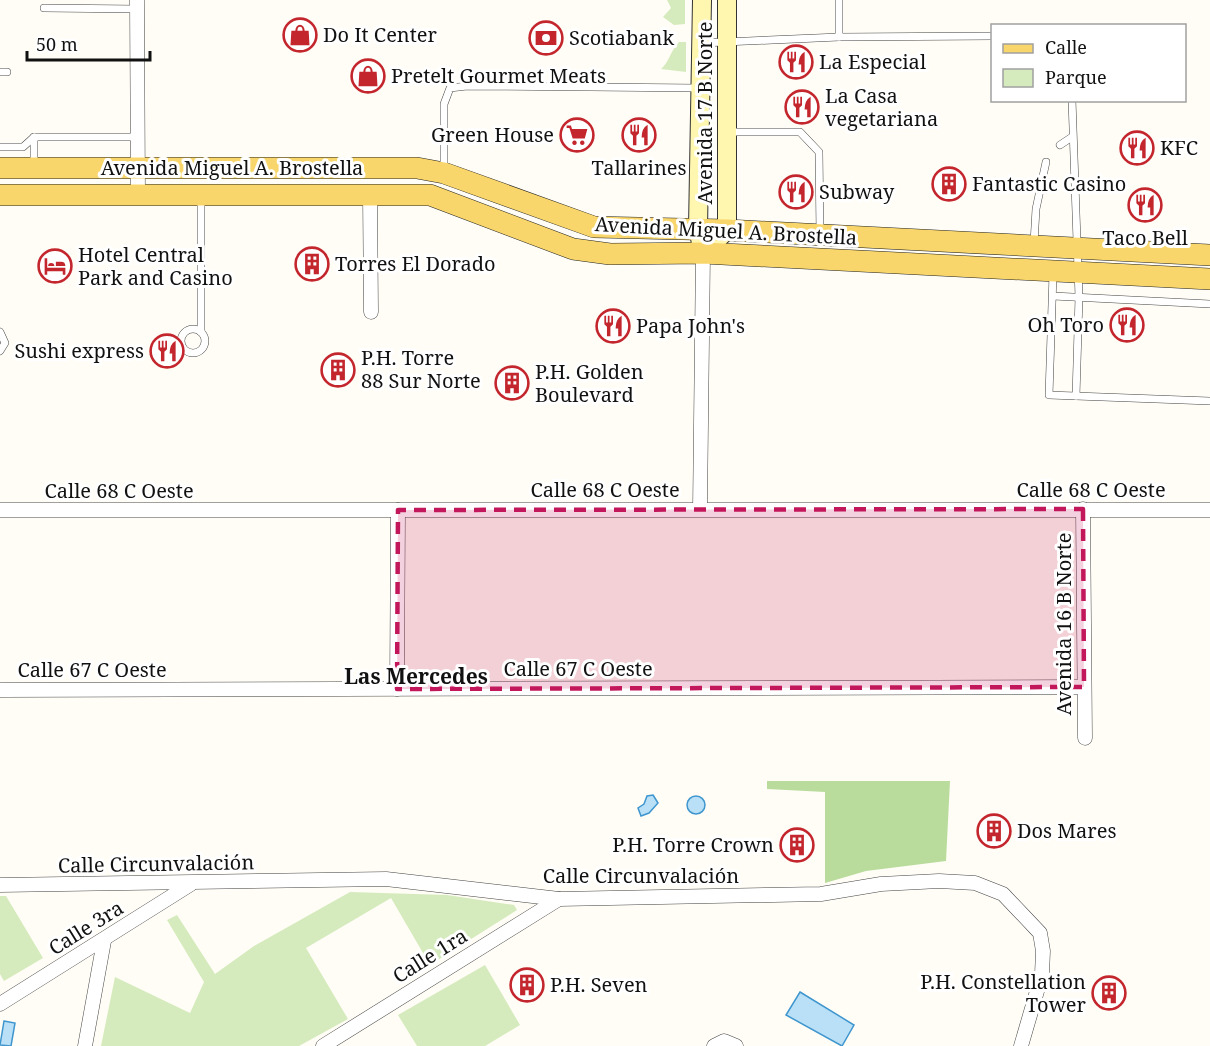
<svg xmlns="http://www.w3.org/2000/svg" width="1210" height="1046" font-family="'Noto Serif',serif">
<rect width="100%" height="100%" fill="#fffdf5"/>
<g fill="#d5ebbd">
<polygon points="667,0 685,0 685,24 674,25 663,17 671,8"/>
<path d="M679 42H686V72L661 69C670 61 670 51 679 42Z"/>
<polygon points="350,892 447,895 514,905 517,910 430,965 391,898 306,948 348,1019 299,1046 101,1046 115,977 190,1013 204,982 167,920 177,915 215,974 254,946"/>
<polygon points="0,896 6,896 43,958 4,981 0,974"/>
<polygon points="485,965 520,1025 485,1046 417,1046 398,1015"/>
</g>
<polygon fill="#b9dc9c" points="767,781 950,781 946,861 866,871 825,883 825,792 767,789"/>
<g fill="#b9e0f7" stroke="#3f96cf" stroke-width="1.5">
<polygon points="653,795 658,803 649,813 641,816 638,808 644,804 647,796"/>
<circle cx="696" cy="805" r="9"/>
<polygon points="800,992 854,1025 842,1046 786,1015"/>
<polygon points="4,1021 15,1023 11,1046 0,1045"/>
</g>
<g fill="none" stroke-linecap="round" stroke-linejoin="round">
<defs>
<g id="lane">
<polyline points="44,8 137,9"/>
<polyline points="839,37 839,0"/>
<polyline points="702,43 839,37 992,36"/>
<polyline points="0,72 7,72"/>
<polyline points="1072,100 1079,297 1076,396"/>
<polyline points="728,132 800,132 819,152 820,233"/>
<polyline points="34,137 34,165"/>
<polyline points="1060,145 1072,137"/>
<polyline points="0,147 23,147 34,137 138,137"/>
<polyline points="444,169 444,104 450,88 467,86 699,88"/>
<polyline points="201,197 201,332"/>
<polyline points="1034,243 1036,209 1046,162"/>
<polyline points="1053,274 1049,395 1210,401"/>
<polyline points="1053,296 1210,304"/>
<circle cx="193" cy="341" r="12"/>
<polyline points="0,332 5,343 0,351"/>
</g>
<g id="street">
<polyline points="137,0 138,195"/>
<polyline points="370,193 371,312"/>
<polyline points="700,509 703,253"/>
<polyline points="1083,509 1085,738"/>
<polyline points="0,510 1210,510"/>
<polyline points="397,689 398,510"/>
<polyline points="0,690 1084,687"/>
<polyline points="0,885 386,879 559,899 821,894 881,884 939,881 975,883 1003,894 1040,933 1043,951 1042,974 1021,1046"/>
<polyline points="0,1004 191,884"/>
<polyline points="85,1046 104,941"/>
<polyline points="323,1046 559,899"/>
<polyline points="714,1046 724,1041 736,1046"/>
</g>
<g id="secondary">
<polyline points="701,243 698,228 702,0"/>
<polyline points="703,253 727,230 727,0"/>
</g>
<g id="primary">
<polyline points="0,168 417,168 444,173 594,227 727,230 1210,255"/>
<polyline points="0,195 430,195 573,249 610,254 703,253 1210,279"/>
</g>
</defs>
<use href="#lane" stroke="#444" stroke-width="8"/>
<use href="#street" stroke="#444" stroke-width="15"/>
<use href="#secondary" stroke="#333" stroke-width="20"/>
<use href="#primary" stroke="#222" stroke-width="22"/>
<use href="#lane" stroke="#fff" stroke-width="7"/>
<use href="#street" stroke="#fff" stroke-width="14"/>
<use href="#secondary" stroke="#fff6b0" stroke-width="18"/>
<use href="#primary" stroke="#f9d66b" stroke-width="21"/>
</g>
<path fill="#c2185b" fill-opacity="0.2" stroke="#c2185b" stroke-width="4.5" stroke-dasharray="12 8" stroke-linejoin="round" d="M1083 509 1084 687 397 689 398 510Z"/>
<defs>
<symbol id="shop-ring" viewBox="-11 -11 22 22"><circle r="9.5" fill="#fff" stroke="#c4262e" stroke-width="1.5"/><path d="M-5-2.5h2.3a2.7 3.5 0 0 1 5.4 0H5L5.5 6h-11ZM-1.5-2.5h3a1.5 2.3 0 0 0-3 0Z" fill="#c4262e"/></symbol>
<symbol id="bank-ring" viewBox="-11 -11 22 22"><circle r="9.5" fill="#fff" stroke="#c4262e" stroke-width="1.5"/><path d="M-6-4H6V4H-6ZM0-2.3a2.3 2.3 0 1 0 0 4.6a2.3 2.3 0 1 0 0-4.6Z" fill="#c4262e"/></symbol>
<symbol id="restaurant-ring" viewBox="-11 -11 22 22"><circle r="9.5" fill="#fff" stroke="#c4262e" stroke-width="1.5"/><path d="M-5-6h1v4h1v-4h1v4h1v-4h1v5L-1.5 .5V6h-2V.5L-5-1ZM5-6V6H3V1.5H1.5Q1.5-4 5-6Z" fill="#c4262e"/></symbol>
<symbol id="supermarket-ring" viewBox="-11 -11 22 22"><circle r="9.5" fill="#fff" stroke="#c4262e" stroke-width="1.5"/><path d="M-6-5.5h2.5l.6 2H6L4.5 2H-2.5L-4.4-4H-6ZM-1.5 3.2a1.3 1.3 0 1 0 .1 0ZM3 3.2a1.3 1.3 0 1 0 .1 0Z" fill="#c4262e"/></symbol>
<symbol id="building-ring" viewBox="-11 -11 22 22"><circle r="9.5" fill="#fff" stroke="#c4262e" stroke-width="1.5"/><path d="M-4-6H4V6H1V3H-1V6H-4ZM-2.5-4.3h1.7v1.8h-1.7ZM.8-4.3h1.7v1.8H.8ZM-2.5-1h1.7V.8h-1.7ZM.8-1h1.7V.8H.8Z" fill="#c4262e"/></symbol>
<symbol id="hotel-ring" viewBox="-11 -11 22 22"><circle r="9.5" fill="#fff" stroke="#c4262e" stroke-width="1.5"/><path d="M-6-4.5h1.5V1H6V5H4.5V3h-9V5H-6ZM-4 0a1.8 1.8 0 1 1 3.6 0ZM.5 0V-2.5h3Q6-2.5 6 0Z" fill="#c4262e"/></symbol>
</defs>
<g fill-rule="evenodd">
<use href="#shop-ring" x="281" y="16" width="38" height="38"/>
<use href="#bank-ring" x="527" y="19" width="38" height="38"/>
<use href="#restaurant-ring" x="777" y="43" width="38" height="38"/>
<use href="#shop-ring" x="349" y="57" width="38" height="38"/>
<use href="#restaurant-ring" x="783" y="88" width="38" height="38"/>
<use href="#supermarket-ring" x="558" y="116" width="38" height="38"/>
<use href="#restaurant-ring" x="620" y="116" width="38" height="38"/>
<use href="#restaurant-ring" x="1118" y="129" width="38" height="38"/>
<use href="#building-ring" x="930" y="165" width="38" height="38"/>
<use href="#restaurant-ring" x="777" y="173" width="38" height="38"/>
<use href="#restaurant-ring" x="1126" y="186" width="38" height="38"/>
<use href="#building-ring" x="293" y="245" width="38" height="38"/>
<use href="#hotel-ring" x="36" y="247" width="38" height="38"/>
<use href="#restaurant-ring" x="1108" y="306" width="38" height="38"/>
<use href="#restaurant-ring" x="594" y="307" width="38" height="38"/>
<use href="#restaurant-ring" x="148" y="332" width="38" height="38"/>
<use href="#building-ring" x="319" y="351" width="38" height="38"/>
<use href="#building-ring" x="493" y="364" width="38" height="38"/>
<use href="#building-ring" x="975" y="812" width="38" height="38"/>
<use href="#building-ring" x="778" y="826" width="38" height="38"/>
<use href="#building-ring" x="508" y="966" width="38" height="38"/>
<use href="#building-ring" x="1090" y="974" width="38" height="38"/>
</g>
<g text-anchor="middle" stroke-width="6" stroke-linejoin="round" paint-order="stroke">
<g font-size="20" fill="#111" stroke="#fff" text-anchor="start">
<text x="323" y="42">Do It Center</text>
<text x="569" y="45">Scotiabank</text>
<text x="819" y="69">La Especial</text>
<text x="391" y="83">Pretelt Gourmet Meats</text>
<text x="825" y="103">La Casa<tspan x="825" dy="23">vegetariana</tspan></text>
<text x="554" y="142" text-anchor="end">Green House</text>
<text x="1160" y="155">KFC</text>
<text x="639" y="175" text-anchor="middle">Tallarines</text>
<text x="972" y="191">Fantastic Casino</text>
<text x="819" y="199">Subway</text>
<text x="1145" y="245" text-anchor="middle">Taco Bell</text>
<text x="78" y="262">Hotel Central<tspan x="78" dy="23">Park and Casino</tspan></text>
<text x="335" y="271">Torres El Dorado</text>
<text x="1104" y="332" text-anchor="end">Oh Toro</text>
<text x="636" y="333">Papa John's</text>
<text x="144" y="358" text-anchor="end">Sushi express</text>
<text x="361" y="365">P.H. Torre<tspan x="361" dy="23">88 Sur Norte</tspan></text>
<text x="535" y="379">P.H. Golden<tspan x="535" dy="23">Boulevard</tspan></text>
<text x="1017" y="838">Dos Mares</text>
<text x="774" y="852" text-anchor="end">P.H. Torre Crown</text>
<text x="1086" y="989" text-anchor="end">P.H. Constellation<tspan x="1086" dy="23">Tower</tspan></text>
<text x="550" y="992">P.H. Seven</text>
</g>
<g font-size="20" fill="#111" stroke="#fff">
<text transform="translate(705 113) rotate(-90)" y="7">Avenida 17 B Norte</text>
<text x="232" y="175">Avenida Miguel A. Brostella</text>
<text transform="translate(726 231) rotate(3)" y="7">Avenida Miguel A. Brostella</text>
<text x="605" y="497">Calle 68 C Oeste</text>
<text x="1091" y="497">Calle 68 C Oeste</text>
<text x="119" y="498">Calle 68 C Oeste</text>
<text transform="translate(1064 624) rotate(-90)" y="7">Avenida 16 B Norte</text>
<text x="578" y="676">Calle 67 C Oeste</text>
<text x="92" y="677">Calle 67 C Oeste</text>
<text transform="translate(156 864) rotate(-1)" y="7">Calle Circunvalación</text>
<text x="641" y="883">Calle Circunvalación</text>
<text transform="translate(86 928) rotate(-32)" y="7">Calle 3ra</text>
<text transform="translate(430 956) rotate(-32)" y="7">Calle 1ra</text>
</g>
<g font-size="21" font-weight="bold" fill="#111" stroke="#fff">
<text x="416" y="684">Las Mercedes</text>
</g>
</g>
<rect x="991" y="24" width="195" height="78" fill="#ffffff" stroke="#a0a0a0" stroke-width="1.5"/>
<rect x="1003" y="44" width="30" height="9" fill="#f9d66b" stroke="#a0a0a0" stroke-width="1.5"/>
<text x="1045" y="54" font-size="18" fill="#111111">Calle</text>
<rect x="1003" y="69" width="30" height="18" fill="#d5ebbd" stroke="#a0a0a0" stroke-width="1.5"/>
<text x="1045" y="84" font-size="18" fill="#111111">Parque</text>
<path d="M27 51v9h123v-9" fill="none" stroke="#111111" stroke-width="3"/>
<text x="36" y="51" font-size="18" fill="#111111" stroke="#ffffff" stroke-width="4.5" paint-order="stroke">50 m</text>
</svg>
